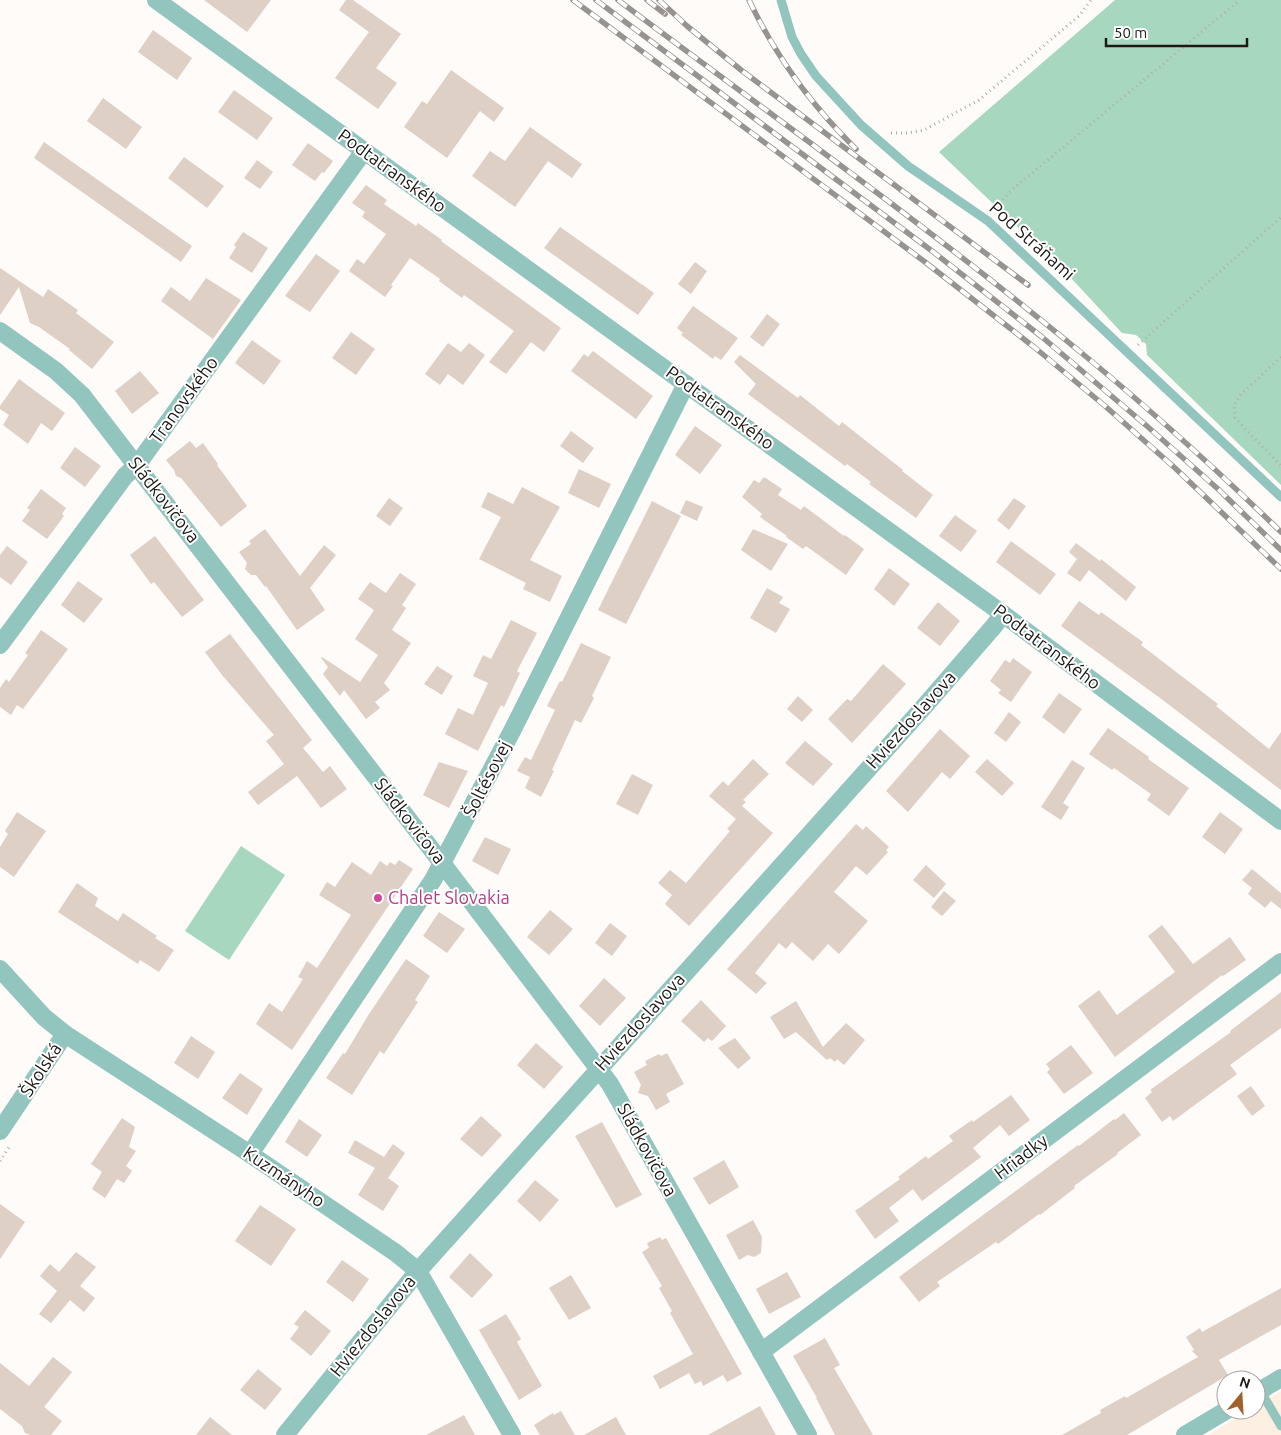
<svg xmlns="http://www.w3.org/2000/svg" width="1281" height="1435" font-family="Ubuntu,sans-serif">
<rect width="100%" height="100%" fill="#fefbf9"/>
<polygon fill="#fdefe1" points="1281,1391 1281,1435 1208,1435 1250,1410 1256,1410 1256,1407"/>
<g fill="#a8d7c0">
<polygon points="1115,0 1281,0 1281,485 1147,355 1146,344 1136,335 1122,333 1071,278 939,152"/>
<polygon points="241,846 285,875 229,960 185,931"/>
</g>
<g fill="#dfd0c6">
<polygon points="204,0 271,0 247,32"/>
<polygon points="346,0 353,0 401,34 376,68 397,83 378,109 335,78 369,32 339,10"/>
<polygon points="153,30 192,58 177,80 138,52"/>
<polygon points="451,70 504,108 494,122 480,111 447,158 404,127 422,101 427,104"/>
<polygon points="234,90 273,118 257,140 218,112"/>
<polygon points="103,98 142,127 126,149 87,121"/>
<polygon points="530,127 582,164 572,178 548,161 515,207 472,176 490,151 505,161"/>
<polygon points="44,142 192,246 181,262 34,158"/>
<polygon points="308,143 333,161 324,173 322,172 315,181 292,165"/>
<polygon points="184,157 224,186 207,208 168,178"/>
<polygon points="257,160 273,172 260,189 244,178"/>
<polygon points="366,185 387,200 384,204 416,226 418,223 442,240 441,241 561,328 544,352 531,342 506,374 489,362 514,331 464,295 462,298 439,281 440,279 410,258 391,285 393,286 385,297 349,271 357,259 364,264 386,234 362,217 365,212 352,203"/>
<polygon points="560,227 654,293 638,315 544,248"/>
<polygon points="243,232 268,248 252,273 229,258 236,247 234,245"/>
<polygon points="316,254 340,271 310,312 285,296"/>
<polygon points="695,262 707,271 691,294 678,284"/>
<polygon points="0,268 43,297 48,289 78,310 76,313 114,342 92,369 69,350 70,349 39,327 30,323 19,287 0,315"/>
<polygon points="206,278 241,300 213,339 161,301 171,287 190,301"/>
<polygon points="693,306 738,338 721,360 715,356 713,359 681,335 683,333 677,328"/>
<polygon points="767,314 780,324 763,347 750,337"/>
<polygon points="351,332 375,349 356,375 332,358"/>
<polygon points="252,340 281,361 264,385 235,363"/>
<polygon points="448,343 461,352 469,343 485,355 463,385 448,374 440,385 425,374"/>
<polygon points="593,351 653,396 636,419 571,371 584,354 588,357"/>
<polygon points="740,355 798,398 800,395 839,426 842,422 903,470 902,471 933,495 916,518 869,484 871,482 847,464 845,466 748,394 756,384 734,362"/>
<polygon points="140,371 159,393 132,414 115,391"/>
<polygon points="19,379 65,413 52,431 41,423 28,444 3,425 9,415 0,409 0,406"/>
<polygon points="695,426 722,445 700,474 675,455"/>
<polygon points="571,431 594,448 583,463 560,446"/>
<polygon points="190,441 196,448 203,443 218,464 217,465 247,506 221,527 181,478 176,476 174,470 166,460"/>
<polygon points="75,447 101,466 85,487 60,468"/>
<polygon points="579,469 611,484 599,508 568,493"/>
<polygon points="764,477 782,489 778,495 801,510 804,506 844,536 845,535 864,549 846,575 806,546 803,549 786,537 787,536 760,517 762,514 742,497 754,480 759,483"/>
<polygon points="522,487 560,507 530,560 562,576 550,602 523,589 526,583 479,559 501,517 481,507 488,492 513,504"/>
<polygon points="41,489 66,508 62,514 64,516 47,539 22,521 30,510 27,508"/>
<polygon points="389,498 403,508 390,526 376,516"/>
<polygon points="1014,498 1026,506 1009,530 997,520"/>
<polygon points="686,500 703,507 697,521 680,513"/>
<polygon points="652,501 681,516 626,624 598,610"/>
<polygon points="955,515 977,531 961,552 939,536"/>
<polygon points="265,529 300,576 324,545 336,555 310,588 325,610 297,630 266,586 265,587 256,575 251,575 245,569 247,563 239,552 251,544 249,541"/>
<polygon points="753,529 788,544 771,571 741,550"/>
<polygon points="155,536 204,600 182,617 154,582 151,584 130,555"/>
<polygon points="1011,541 1056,574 1040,595 996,562"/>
<polygon points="1076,543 1100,561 1101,559 1136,587 1126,601 1089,570 1080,582 1067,573 1077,559 1069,552"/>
<polygon points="7,546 28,562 11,585 0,577 0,555"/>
<polygon points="889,568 910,584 894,606 874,589"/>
<polygon points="400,573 416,584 402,605 406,608 392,630 411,643 384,683 390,690 375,702 380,708 366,719 344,690 340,696 323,674 328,667 321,658 322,657 360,682 378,655 355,639 374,610 358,599 370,582 386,593"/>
<polygon points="78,581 103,599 84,623 61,605"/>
<polygon points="767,588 783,597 779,603 790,609 776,633 750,618"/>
<polygon points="1079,601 1099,615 1101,612 1143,642 1141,645 1218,704 1216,706 1269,749 1281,732 1281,790 1160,698 1061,626"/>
<polygon points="938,602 960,621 940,646 917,628"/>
<polygon points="511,620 537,633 517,671 520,673 504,707 501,705 478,751 445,734 458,708 473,715 488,683 473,676 483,655 491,659"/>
<polygon points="41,630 68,649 23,709 17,705 11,715 0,707 0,688 6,679 9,682 28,655 25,653"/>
<polygon points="230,634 312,740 303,748 323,772 330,766 347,789 321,808 297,776 258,805 248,792 284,764 266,741 274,735 222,675 205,652"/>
<polygon points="581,643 611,657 592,696 594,698 581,723 575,720 552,770 554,771 541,797 525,788 530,777 517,771 525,757 531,760 555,710 547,706 560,681 562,682"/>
<polygon points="1013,658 1032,672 1011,702 998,693 1001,690 990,681 1005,660 1010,663"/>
<polygon points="883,664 906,684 852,743 828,719 847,699 851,701"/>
<polygon points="437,666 453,676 442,695 424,684"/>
<polygon points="1059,693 1082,709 1064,734 1042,717"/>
<polygon points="798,696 813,710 802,722 787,709"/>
<polygon points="1009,712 1021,722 1006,742 994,733"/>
<polygon points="1108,728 1149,757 1148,759 1189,788 1169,816 1147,800 1151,794 1114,768 1112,770 1089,754"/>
<polygon points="940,729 970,756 950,779 942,772 908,812 886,791"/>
<polygon points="805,741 833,764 813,786 785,763"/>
<polygon points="753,759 769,774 743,800 746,802 742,806 773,833 689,926 665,904 672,895 658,883 670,870 686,883 730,831 727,829 736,819 709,796 723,781 728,786"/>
<polygon points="987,759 1014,783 1002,796 975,772"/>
<polygon points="1072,760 1085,768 1063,803 1069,807 1061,820 1041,807"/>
<polygon points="439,762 468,771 449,808 423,795"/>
<polygon points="632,774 653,785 638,815 616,804"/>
<polygon points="17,812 46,831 14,877 0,867 0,847 8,834 5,831"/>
<polygon points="1220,812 1243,829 1225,854 1202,837"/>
<polygon points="856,824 863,830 866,826 889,847 886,850 888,852 867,875 856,866 834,892 868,921 839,954 828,944 813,961 792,942 786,949 779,943 755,973 767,983 756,994 727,969"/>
<polygon points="485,837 511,849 498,875 472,861"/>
<polygon points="399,860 413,869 292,1050 256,1024 269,1003 282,1012 303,979 298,977 307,961 317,968 351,915 319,895 327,882 335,887 352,862 371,875 380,861 387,866 390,862 395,865"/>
<polygon points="926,865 946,884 934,898 913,880"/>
<polygon points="1252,869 1281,893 1281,909 1271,901 1265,908 1248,894 1252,888 1242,880"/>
<polygon points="77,883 98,898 95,906 118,921 123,913 157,936 155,938 174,950 159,972 140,960 138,964 58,912"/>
<polygon points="944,891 956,901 942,916 931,907"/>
<polygon points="550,910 573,929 549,955 527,937"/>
<polygon points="439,912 465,929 447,953 423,936"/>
<polygon points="610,923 627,936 612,956 595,943"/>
<polygon points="1162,925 1193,964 1230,937 1246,960 1223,976 1222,975 1115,1057 1078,1006 1099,990 1117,1015 1175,972 1148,936"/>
<polygon points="406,959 430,976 415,1000 418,1002 384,1054 380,1051 352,1095 326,1078 343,1053 345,1054 369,1014"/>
<polygon points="604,978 626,998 600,1026 579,1006"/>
<polygon points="1281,992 1281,1028 1230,1065 1237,1074 1173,1121 1170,1116 1162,1122 1145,1098 1152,1092 1150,1090 1231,1032 1230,1031"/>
<polygon points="701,1000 726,1026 712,1041 708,1038 704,1042 681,1021"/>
<polygon points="796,1001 823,1047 846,1023 865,1040 844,1065 837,1059 835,1062 830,1058 827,1060 796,1032 784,1039 770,1017"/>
<polygon points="191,1036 215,1052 198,1079 174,1063"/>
<polygon points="735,1038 751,1058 738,1069 718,1048"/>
<polygon points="536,1043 563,1067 544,1089 517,1065"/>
<polygon points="1071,1045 1093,1073 1064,1094 1047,1072 1050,1069 1046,1064"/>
<polygon points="667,1053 684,1084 666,1094 670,1102 656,1110 648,1096 638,1093 641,1085 634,1072 647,1065 645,1061 659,1054 661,1056"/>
<polygon points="240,1073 263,1089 247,1115 222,1098"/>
<polygon points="1251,1086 1265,1106 1252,1116 1237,1096"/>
<polygon points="1011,1095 1030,1120 1009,1136 1000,1125 973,1148 981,1157 922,1201 913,1189 889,1208 899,1221 875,1239 855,1211 900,1179 898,1177 926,1156 928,1159 953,1141 949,1136 972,1120 973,1122"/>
<polygon points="1124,1113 1141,1135 1117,1153 1118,1154 1074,1186 1075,1188 1040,1215 1039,1214 998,1244 996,1242 937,1282 940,1286 919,1302 899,1277 1078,1145 1079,1146 1114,1119 1115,1120"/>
<polygon points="481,1116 502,1135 482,1157 460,1139"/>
<polygon points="122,1118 135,1127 129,1147 136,1151 126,1166 132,1171 124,1183 117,1179 105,1198 92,1189 102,1172 91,1164"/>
<polygon points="299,1119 322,1135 307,1157 285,1142"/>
<polygon points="602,1122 642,1195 616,1208 575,1136"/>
<polygon points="355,1140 384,1157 393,1144 405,1153 388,1178 399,1186 383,1211 358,1195 375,1168 348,1153"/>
<polygon points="724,1160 739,1187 709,1205 693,1178"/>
<polygon points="535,1180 559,1200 540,1222 517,1201"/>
<polygon points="0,1204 25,1222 0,1259"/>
<polygon points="260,1205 296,1229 271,1266 235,1241"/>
<polygon points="753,1220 762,1237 761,1253 754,1257 748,1255 739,1260 726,1235"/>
<polygon points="660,1237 662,1240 666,1238 742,1374 727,1382 723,1375 703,1386 701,1381 695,1384 689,1373 660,1389 653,1376 693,1354 670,1313 672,1311 659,1288 662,1286 642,1252 649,1248 647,1243"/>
<polygon points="76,1252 96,1267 80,1286 95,1298 84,1312 70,1300 51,1323 39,1314 57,1291 40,1276 50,1264 59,1272"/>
<polygon points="470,1253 493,1275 472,1298 449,1277"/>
<polygon points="342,1260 369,1279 353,1302 326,1282"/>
<polygon points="787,1272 801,1297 769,1314 756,1289"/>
<polygon points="571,1275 591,1308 569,1320 549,1288"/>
<polygon points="1281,1288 1281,1325 1219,1360 1228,1375 1127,1435 1062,1435 1101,1413 1100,1410 1125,1396 1126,1398 1198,1357 1192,1351 1194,1350 1186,1337 1200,1328 1202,1332"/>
<polygon points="305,1310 331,1331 311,1356 290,1339 299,1327 294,1324"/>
<polygon points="506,1314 521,1339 517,1342 542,1386 519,1400 479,1330"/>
<polygon points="825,1338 840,1365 834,1368 873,1435 835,1435 816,1398 817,1398 793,1356"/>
<polygon points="53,1357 72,1372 44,1407 62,1421 51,1435 30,1435 25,1433 22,1426 0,1409 0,1363 29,1386"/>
<polygon points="258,1369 282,1389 265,1410 240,1390"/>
<polygon points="760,1406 776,1435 708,1435"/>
<polygon points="561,1411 575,1435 540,1435 534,1425 553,1413 554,1415"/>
<polygon points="464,1415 475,1435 426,1435"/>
<polygon points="210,1417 232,1435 196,1435"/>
<polygon points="616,1417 626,1435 584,1435"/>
</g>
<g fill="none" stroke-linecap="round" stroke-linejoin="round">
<g stroke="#b1adaa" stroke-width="3" stroke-dasharray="1 4" stroke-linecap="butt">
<polyline points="891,133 908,133 924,130 979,100 1079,16 1091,0"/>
<polyline points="992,210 1013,189 1240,0"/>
<polyline points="1138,345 1281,217"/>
<polyline points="1281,357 1241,394 1234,405 1235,418 1281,466"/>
<polyline points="0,1161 9,1147"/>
</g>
<g stroke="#93c5bf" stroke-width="9">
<polyline points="781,0 792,37 801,54 816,76 861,125 908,166 988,221 1281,497"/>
<polyline points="1260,1390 1281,1426"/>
</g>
<g stroke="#93c5bf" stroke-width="18">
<polyline points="156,0 1003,614 1281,821"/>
<polyline points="0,331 56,371 82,395 442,863 610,1084 808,1435"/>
<polyline points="0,645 125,476 137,465 364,151"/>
<polyline points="0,969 44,1017 65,1034 250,1154 396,1253 418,1271 512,1435"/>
<polyline points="0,1131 65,1034"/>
<polyline points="250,1154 433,880 512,731 686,384"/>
<polyline points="761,1352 1281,962"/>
<polyline points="1256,1393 1281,1378"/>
<polyline points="285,1435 418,1271 922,709 994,626 1003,614"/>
<polyline points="1185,1435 1227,1410"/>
</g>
<defs>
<g id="rail">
<polyline points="573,0 925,262 1034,347 1105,406 1175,468 1281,569"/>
<polyline points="596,0 932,251 1042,337 1148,427 1218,489 1281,550"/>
<path d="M618 0C774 117 934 231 1084 355 1152 411 1218 471 1281 532"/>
<polyline points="647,0 665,14"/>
<polyline points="659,0 687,26 741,70 1028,285"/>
<path d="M749 0C775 55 812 106 856 149"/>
</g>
</defs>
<use href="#rail" stroke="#979390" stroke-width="5.5"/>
<use href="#rail" stroke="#fff" stroke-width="4" stroke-dasharray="11" stroke-linecap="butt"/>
</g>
<circle fill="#d1479c" stroke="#fff" stroke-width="2" cx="378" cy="898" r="5"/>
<g text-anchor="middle" stroke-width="4" stroke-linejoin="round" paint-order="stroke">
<g font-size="18" fill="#1e1915" stroke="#fff">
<text transform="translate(392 171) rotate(36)" y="6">Podtatranského</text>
<text transform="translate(1032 241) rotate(42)" y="6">Pod Stráňami</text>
<text transform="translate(184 400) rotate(-54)" y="6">Tranovského</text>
<text transform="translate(720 408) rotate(36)" y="6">Podtatranského</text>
<text transform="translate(164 500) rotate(52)" y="6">Sládkovičova</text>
<text transform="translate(1047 647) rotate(37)" y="6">Podtatranského</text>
<text transform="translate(911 720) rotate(-48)" y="6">Hviezdoslavova</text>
<text transform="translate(487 779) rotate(-63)" y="6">Šoltésovej</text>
<text transform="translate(410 821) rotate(52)" y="6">Sládkovičova</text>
<text transform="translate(640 1022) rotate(-48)" y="6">Hviezdoslavova</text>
<text transform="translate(41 1070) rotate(-57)" y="6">Školská</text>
<text transform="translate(647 1150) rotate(61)" y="6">Sládkovičova</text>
<text transform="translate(1021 1157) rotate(-37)" y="6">Hriadky</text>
<text transform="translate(284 1177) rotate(34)" y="6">Kuzmányho</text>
<text transform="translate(373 1326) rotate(-51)" y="6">Hviezdoslavova</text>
</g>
<g font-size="18" fill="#b23c85" stroke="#fff" text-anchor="start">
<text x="388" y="904">Chalet Slovakia</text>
</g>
</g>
<g transform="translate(1241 1395) rotate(18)"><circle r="24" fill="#ffffff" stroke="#a5a3a1"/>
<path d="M0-4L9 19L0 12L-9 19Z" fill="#a2602d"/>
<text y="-8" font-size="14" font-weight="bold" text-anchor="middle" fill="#1e1915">N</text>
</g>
<path d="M1106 38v8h141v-8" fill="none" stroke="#1e1915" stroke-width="2.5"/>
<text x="1114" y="38" font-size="15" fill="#1e1915" stroke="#ffffff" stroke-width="4" paint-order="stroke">50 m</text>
</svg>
